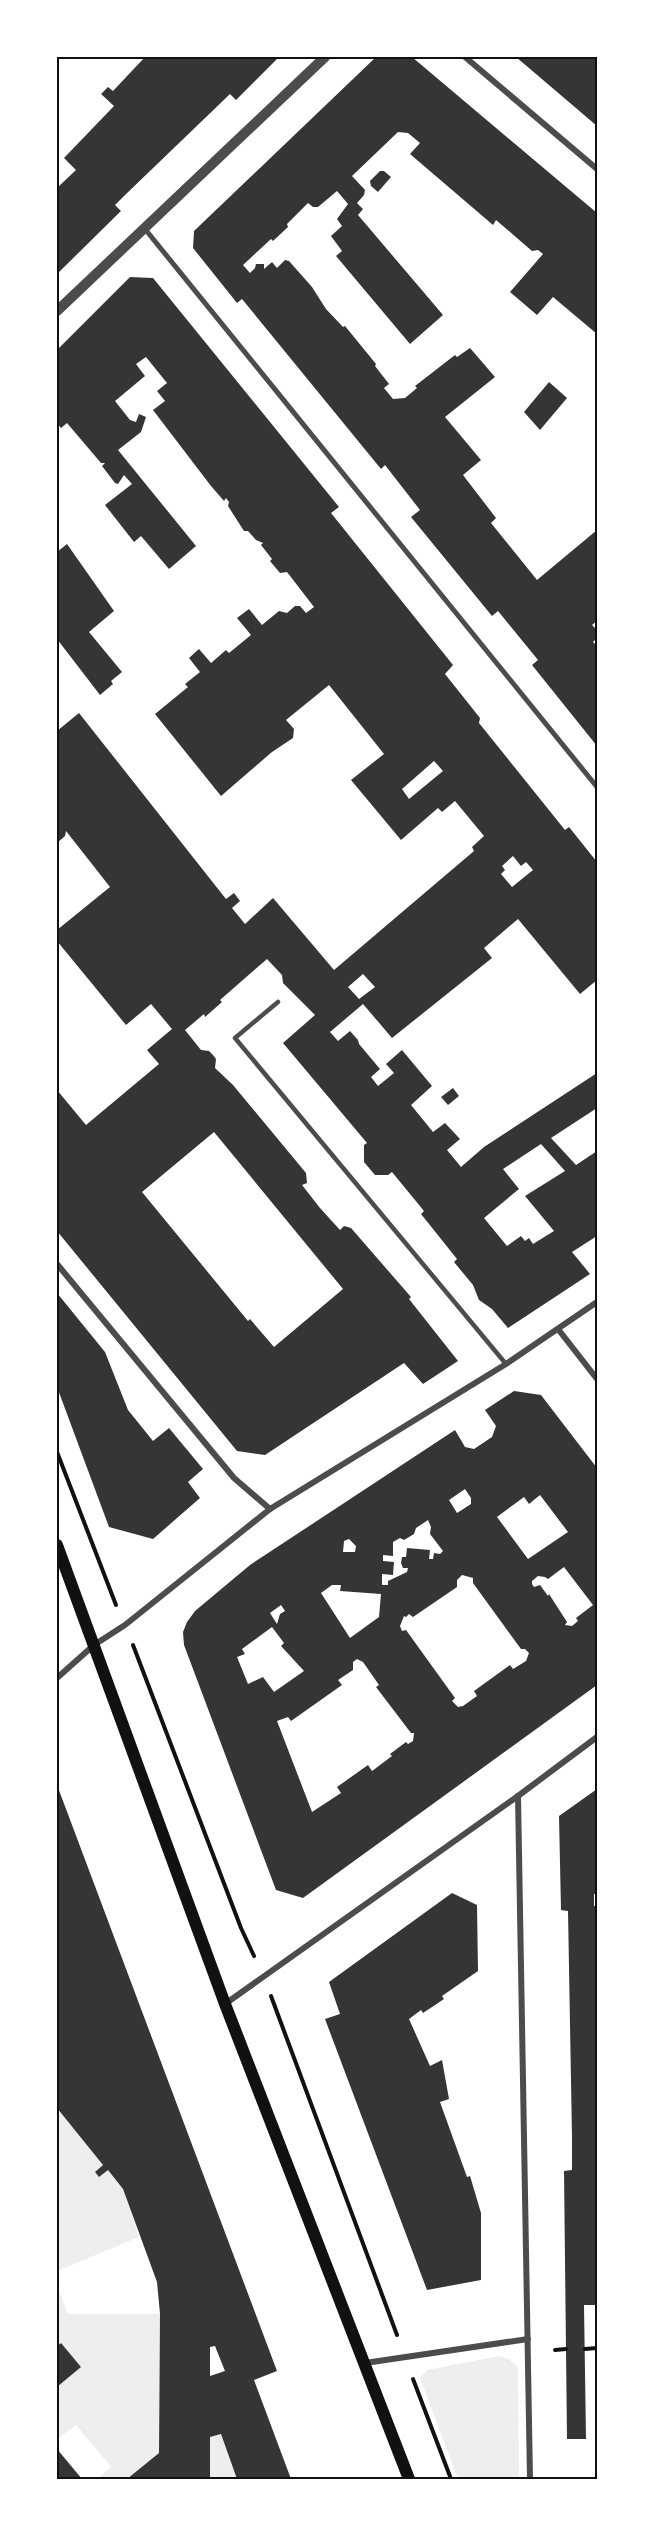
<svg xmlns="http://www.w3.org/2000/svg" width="654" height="2536" font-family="'Fira Sans',sans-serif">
<rect width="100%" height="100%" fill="#fff"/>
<g fill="#eee">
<polygon points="57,2108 103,2165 95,2172 99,2176 108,2170 123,2189 139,2237 57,2271"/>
<polygon points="57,2286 68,2314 160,2314 159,2453 127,2479 97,2479 111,2467 76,2425 57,2439 57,2387 81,2367 61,2343 57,2346"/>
<polygon points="499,2356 509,2359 518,2368 519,2479 458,2479 420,2378 427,2370"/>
<polygon points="221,2434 237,2479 210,2479 210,2437"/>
</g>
<g fill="#353535" fill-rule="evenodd">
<polygon points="145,57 279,57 236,100 230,94 124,196 115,205 121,211 57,274 57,188 76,170 64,158 114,106 101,94 108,87 113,91"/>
<polygon points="376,57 412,57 597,213 597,334 553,297 537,315 510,292 543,254 538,250 532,251 496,220 493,225 410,154 420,143 408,133 398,132 352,176 365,190 364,195 357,203 363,209 358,215 443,315 410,344 336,256 342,251 331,236 342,226 337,219 348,204 337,191 318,207 313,207 308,203 287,224 288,227 273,241 271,239 243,265 250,273 255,268 256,264 264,264 264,269 272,262 277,268 285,260 289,261 312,287 326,309 343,327 345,326 376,364 375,366 389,384 384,388 393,399 405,398 417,388 415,386 455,355 457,357 470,348 495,377 445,417 481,460 463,475 496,518 491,523 537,580 597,530 597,621 592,625 597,630 597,638 593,642 597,646 597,746 532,665 538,660 498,611 492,616 411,517 420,510 385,465 381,469 242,299 237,303 193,248 194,231"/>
<polygon points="516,57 597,57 597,126 536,74"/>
<polygon points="380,171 384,171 391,177 378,192 371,186 370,181"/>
<path d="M130 277 153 278 339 507 331 513 453 665 445 674 480 718 479 723 565 830 569 827 597 862V980L580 994 518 919 484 948 492 958 392 1038 363 1004 330 1032 338 1041 350 1031 358 1040 359 1044 380 1069 371 1077 378 1086 394 1073 386 1064 402 1050 432 1086 411 1105 433 1132 445 1123 460 1139 447 1150 461 1167 484 1147 597 1073V1108L551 1138 576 1165 597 1151V1236L572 1252 590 1274 508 1328 492 1309 479 1300 473 1285 454 1262 457 1259 421 1214 424 1211 392 1172 388 1175H375L364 1162V1145L367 1143 283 1043 315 1015 283 983 282 975 267 959 220 1000 222 1002 205 1017 204 1014 185 1030 201 1050 209 1051 213 1055 216 1059 215 1068 233 1085 306 1173 307 1183 302 1185 320 1208 340 1230 344 1226 351 1228 411 1297 409 1299 458 1361 423 1384 404 1363 265 1455 237 1451 57 1231V1090L86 1125 159 1064 147 1050 172 1029 151 1004 126 1025 57 941V930L110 887 66 831 65 836 57 843V731L79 713 226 899 234 893 240 901 232 908 245 924 273 898 334 970 474 851 472 847 484 836 455 801 442 812 438 808 401 840 351 780 384 754 329 685 286 720 294 729 293 738 272 752 221 796 155 714 188 687 185 684 200 672 189 658 199 649 211 663 226 650 229 653 251 635 237 618 249 609 262 625 279 611 287 613 295 606H300L306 613 314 607 287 572 280 573 270 561 272 559 261 545 263 543 256 540 248 531H244L228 506 229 502 226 498 224 501 211 486 153 410 165 401 157 391 167 383 146 357 136 364 145 376 115 401 130 420 136 422 139 414 146 417 141 432 118 450 196 546 169 569 141 536 134 542 105 505 132 484 124 475 118 484 115 483 102 466 105 463H101L67 423 61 428 57 423V350ZM434 761 443 771 409 799 402 789ZM513 856 521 866 526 862 533 870 512 887 501 874 505 870 502 866ZM363 974 375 987 359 999 348 987ZM214 1132 343 1289 274 1347 250 1319 248 1321 142 1192ZM541 1144 565 1171 525 1196 554 1231 533 1244 529 1238 525 1241 521 1236 507 1246 484 1218 519 1189 503 1169Z"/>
<polygon points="549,382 567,398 540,430 524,412"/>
<polygon points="67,544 114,611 89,632 122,672 111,681 113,684 100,695 57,639 57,552"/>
<polygon points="453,1088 459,1096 448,1105 441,1097"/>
<polygon points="57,1293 105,1352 128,1410 153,1441 169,1428 203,1469 188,1482 200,1498 153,1539 109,1527 57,1387"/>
<path d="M514 1391 541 1395 597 1468V1685L303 1898 276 1890 184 1645 183 1632 187 1622 195 1611 250 1565 455 1430 465 1447 474 1449 492 1437 496 1426 485 1410ZM465 1489 471 1498V1504L457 1513 449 1500ZM540 1495 568 1532 528 1559 497 1517 524 1497 529 1504ZM428 1520 431 1527 430 1534 443 1551 440 1554 434 1553 433 1559H429L430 1550 407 1548 406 1557H402L401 1563 403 1568H408L407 1572 388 1581V1585H382V1574L393 1575 394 1562 383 1561V1555L393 1556V1542L400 1538 404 1540 414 1534 416 1528ZM349 1539 356 1546 355 1552H343L344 1541ZM564 1567 593 1605 576 1618 578 1621 572 1626 565 1625 567 1622 549 1594 548 1596 540 1585 534 1587 532 1584V1581L538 1576 545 1577 548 1579ZM462 1575 473 1578V1583L521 1649H525L529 1653 526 1661 513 1669 510 1665 474 1691 477 1696 463 1706 458 1707 452 1701 455 1698 406 1630 402 1631 400 1626 404 1616 406 1617 409 1614 413 1617 457 1587V1580ZM332 1585H341L340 1591 381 1594 379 1617 350 1638 321 1593ZM281 1605 285 1611 280 1614 277 1624 270 1613ZM272 1627 284 1643 281 1646 304 1671 274 1692 263 1677 248 1684 237 1657 245 1654 242 1649ZM357 1659 363 1662 379 1685 376 1687 411 1733H414L413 1741 408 1744 406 1742 390 1754 392 1756 372 1771 368 1765 337 1787 341 1793 312 1812 277 1721 288 1717 291 1721 342 1685 338 1680 353 1670V1662Z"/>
<path d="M57 1785 277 2371 254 2380 291 2479H237L221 2434 210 2437V2479H127L159 2453 160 2314 157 2282 123 2189 108 2170 99 2177 95 2172 103 2165 57 2108ZM215 2346 225 2371 210 2376V2347Z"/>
<polygon points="597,1789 597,1894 594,1894 594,1906 597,1906 597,2305 584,2305 586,2439 567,2439 564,2171 572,2170 572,2137 568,1911 561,1910 559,1816"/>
<polygon points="452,1893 477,1905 478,1971 442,1996 444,1999 423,2013 421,2010 409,2019 430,2066 442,2060 449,2099 440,2102 467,2177 470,2176 481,2213 481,2280 427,2290 325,2019 340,2014 329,1982"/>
<polygon points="61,2343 81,2367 57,2387 57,2346"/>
<polygon points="57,2449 82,2479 57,2479"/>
</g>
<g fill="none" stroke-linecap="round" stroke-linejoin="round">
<g stroke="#111" stroke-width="4">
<polyline points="57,1452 116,1605"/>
<polyline points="133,1645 241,1928 254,1956"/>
<polyline points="271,1996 397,2335"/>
<polyline points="585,2349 597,2348"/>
<polyline points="555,2350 566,2349"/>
<polyline points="413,2379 451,2479"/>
</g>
<polyline stroke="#4c4c4c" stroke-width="4.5" points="278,1002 235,1038 506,1364"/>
<polyline stroke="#4c4c4c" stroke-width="5" points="145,229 597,787"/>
<g stroke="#4c4c4c" stroke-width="6">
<polyline points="465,57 597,169"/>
<polyline points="57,1264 234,1478 270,1509"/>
<polyline points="558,1329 597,1379"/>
<polyline points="57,1678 94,1645 125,1625 270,1509 506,1364 597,1302"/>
<polyline points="518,1796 530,2479"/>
<polyline points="225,2004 518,1796 597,1737"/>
<polyline points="365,2363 528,2339"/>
</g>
<polyline stroke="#4c4c4c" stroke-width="10" points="57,311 325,57"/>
<polyline stroke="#111" stroke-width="12" points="57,1545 225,2004 409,2479"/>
</g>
<rect width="654" height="2536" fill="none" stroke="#ffffff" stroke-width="117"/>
<rect x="58" y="58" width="538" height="2420" fill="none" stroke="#111" stroke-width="2"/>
</svg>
